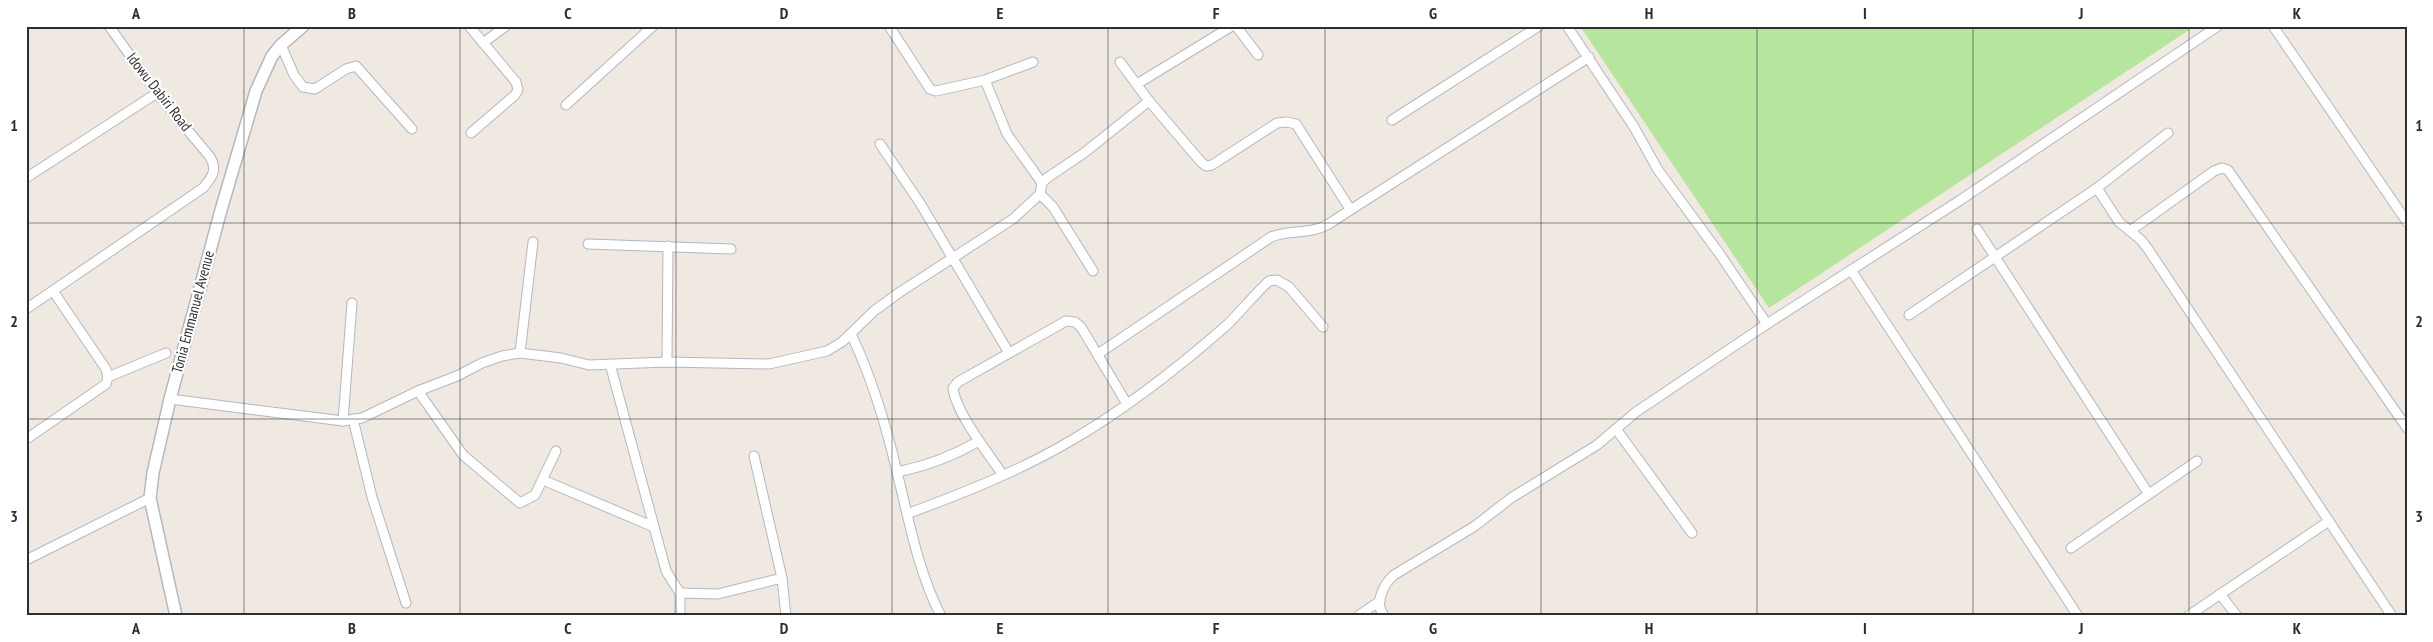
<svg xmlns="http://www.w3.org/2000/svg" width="2433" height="642" font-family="'PT Sans Narrow',sans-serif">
<rect width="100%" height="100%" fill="#efe9e1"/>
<polygon fill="#b6e59e" points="1580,26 2195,26 1769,308"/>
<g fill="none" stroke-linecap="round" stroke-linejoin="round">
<defs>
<g id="minor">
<polyline points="469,26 516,82 518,90 515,95 471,133"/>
<polyline points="889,26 930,89 936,91 985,80 1007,134 1042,183"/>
<polyline points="1236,26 1258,55"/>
<polyline points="1567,26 1634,127 1658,170 1719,253 1767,324"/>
<polyline points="2273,26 2407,222"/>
<polyline points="483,43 506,26"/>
<polyline points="281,45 294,75 303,87 315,89 346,69 356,66 412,129"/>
<polyline points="1120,62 1149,101 1201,162 1206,166 1212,165 1277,123 1287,122 1296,124 1350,209"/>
<polyline points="985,80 1033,62"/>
<polyline points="1137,84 1232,26"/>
<polyline points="566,105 653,26"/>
<polyline points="1392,120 1539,26"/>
<polyline points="2168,133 2097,188 2119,222 2141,240 2148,249 2392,616"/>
<polyline points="880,144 920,203 1009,353"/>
<polyline points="26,178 157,93"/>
<polyline points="1040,194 1053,207 1093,271"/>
<polyline points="1977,229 2148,493"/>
<polyline points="2130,231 2214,171 2222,168 2228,170 2407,428"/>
<polyline points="588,244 731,249"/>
<polyline points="1851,270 2078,616"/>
<path d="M26 309 203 188C212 177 218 170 210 157L157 93 109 26"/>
<polyline points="1909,315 2097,188"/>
<path d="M851 334C872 378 886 425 897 472 909 520 918 572 941 616"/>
<polyline points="520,353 533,242"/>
<path d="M1098 354 1271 237C1290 229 1308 235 1327 225L1589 57"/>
<polyline points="667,362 668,246"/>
<polyline points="610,364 666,571 680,593 680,616"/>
<polyline points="108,377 166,353"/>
<polyline points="418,391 463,455 520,503 535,495 556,451"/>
<polyline points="170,399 343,421 362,418 418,391 457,376 482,363 502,356 520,353 561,358 589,365 667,362 769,364 827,351 842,342 874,311 900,292 1013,219 1040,194 1042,183 1047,178 1084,153 1149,101"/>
<polyline points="353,419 372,497 406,603"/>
<polyline points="343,421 352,303"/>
<polyline points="1616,429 1692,533"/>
<polyline points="28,438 106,384 108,377 106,369 53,291"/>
<polyline points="754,456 782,578 786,616"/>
<path d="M897 472C927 466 953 456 979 441"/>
<path d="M1003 475C988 453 956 413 953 388L958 382 1066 321 1075 322 1081 327 1127 404"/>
<polyline points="543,480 654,527"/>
<path d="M907 514C963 493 1020 471 1072 440 1127 408 1179 367 1227 325 1241 311 1254 295 1269 281L1277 280 1289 287 1323 327"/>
<polyline points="2071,548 2197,461"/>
<polyline points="26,560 150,498"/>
<polyline points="680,593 718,594 782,578"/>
<polyline points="2220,594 2237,616"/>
<polyline points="1358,616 1380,601"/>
<path d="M1384 616C1374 603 1383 585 1394 575L1475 526 1511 498 1597 445 1636 412 1767 324 1959 201 2218 26"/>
<polyline points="2188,616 2329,521"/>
</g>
<polyline id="tertiary" points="176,616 150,498 153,473 170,399 221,210 256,91 272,56 281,45 303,26"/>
</defs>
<use href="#minor" stroke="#b4b7c1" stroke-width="11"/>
<use href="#tertiary" stroke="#b4b7c1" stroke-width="14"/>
<use href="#minor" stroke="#fff" stroke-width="9"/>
<use href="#tertiary" stroke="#fff" stroke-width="11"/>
</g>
<path fill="none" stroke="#2e2e2e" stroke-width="1" stroke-opacity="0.55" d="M244 26V616M460 26V616M676 26V616M892 26V616M1108 26V616M1325 26V616M1541 26V616M1757 26V616M1973 26V616M2189 26V616M26 223H2407M26 419H2407"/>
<g text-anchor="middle" stroke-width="4.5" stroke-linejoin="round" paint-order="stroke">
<g font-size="15" fill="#2e2e2e" stroke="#fff">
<text transform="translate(159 92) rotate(52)" y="5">Idowu Dabiri Road</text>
<text transform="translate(193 312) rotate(-75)" y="5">Tonia Emmanuel Avenue</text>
</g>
</g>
<rect width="2433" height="642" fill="none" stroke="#ffffff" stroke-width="55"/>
<rect x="28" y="28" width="2378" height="586" fill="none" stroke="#2e2e2e" stroke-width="2"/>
<g font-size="16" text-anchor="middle" font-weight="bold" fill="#2e2e2e">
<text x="136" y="19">A</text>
<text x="352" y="19">B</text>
<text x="568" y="19">C</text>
<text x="784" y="19">D</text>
<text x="1000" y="19">E</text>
<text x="1216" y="19">F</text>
<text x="1433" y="19">G</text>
<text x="1649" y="19">H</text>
<text x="1865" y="19">I</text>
<text x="2081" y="19">J</text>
<text x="2297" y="19">K</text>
<text x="14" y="131">1</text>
<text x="2419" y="131">1</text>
<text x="14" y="327">2</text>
<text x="2419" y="327">2</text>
<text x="14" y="522">3</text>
<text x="2419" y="522">3</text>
<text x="136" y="634">A</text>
<text x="352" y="634">B</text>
<text x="568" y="634">C</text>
<text x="784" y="634">D</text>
<text x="1000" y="634">E</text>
<text x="1216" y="634">F</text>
<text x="1433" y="634">G</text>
<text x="1649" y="634">H</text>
<text x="1865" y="634">I</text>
<text x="2081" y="634">J</text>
<text x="2297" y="634">K</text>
</g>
</svg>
